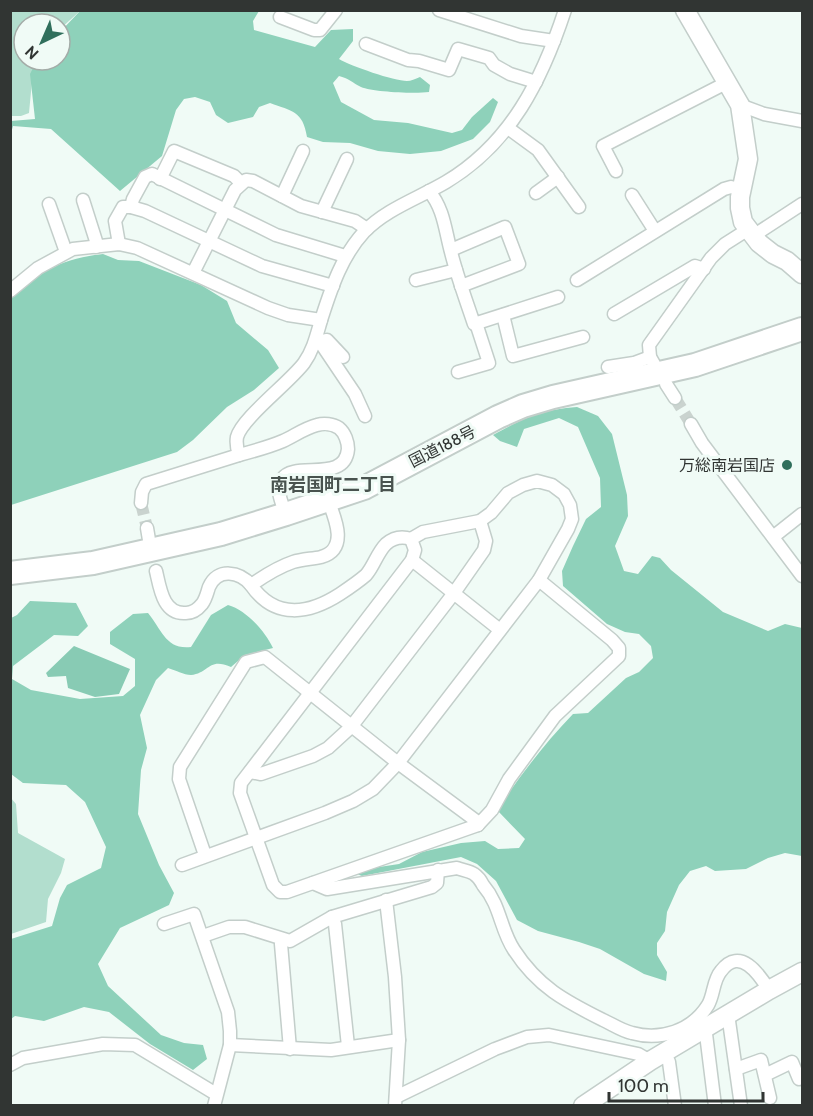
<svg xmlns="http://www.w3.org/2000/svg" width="813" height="1116" font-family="Cabin,'Noto Sans JP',sans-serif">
<rect width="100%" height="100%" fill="#f0fbf6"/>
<g fill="#b2dece">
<polygon points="11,11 80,11 60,29 60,24 24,24 24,60 34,60 29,113 21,116 11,116"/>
<polygon points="10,797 16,804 18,833 65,859 61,873 48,899 46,922 11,934"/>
</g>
<g fill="#8ed1ba">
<path d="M80 11H259L253 21 254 30 315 47 331 30 353 29V41L339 59C351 66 394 81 407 81 411 81 415 79 420 77L430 85 429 92C415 94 373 92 361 87 353 83 348 78 339 76L333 83 341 102 374 120 408 123 452 133 462 130 472 117 493 98 498 102 490 122 473 139 441 151 410 154 378 151 350 143 323 142 307 137C303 111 292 111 270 103L259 107 253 117 228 123 216 115 210 102 195 97 184 99 176 110 162 156 120 191 51 129 13 126 11 133V121L35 119 30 74 37 60H60V32Z"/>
<path d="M103 254 118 260 139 261 201 285 227 301 236 323 268 350 279 368 254 390 227 407 193 440 177 452 11 505V298C38 271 65 258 103 254Z"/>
<path d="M577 407 598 416 612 434 627 495 628 516 615 546 624 571 638 574 652 556 660 558 671 570 723 612 768 631 785 624 802 628V856L785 853 768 858 746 869 715 871 706 866 690 871 679 885 667 912 665 931 657 943V955L667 972 666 981 644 974 600 949 579 942 538 931 517 920 496 881 477 864 461 857 362 876 357 874 366 869 399 864 422 852 461 843 485 841 498 849 519 848 525 839 497 810C520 776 544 744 573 714L588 713 626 678 639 672 653 658 651 646 639 634 625 632 607 624 563 586 562 571 573 546 586 519 601 507 600 478 578 427 559 418 524 429 517 447 500 441 493 435C526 417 540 410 577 407Z"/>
<path d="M30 601 76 603 88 626 78 636 54 635 13 666 12 679 31 690 80 699 123 696 135 686V659L110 644V632L133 614 148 613C162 630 166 650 191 647L211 615 228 605C246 610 265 631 273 648L245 655 231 667C208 657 210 673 191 675 184 675 175 670 168 668L156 680 140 715 147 748 141 770 138 814 159 865 174 893 169 905 120 928 98 964 108 986 161 1035 184 1043 203 1045 207 1059 193 1070 150 1044 109 1012 84 1007 44 1021 15 1016 11 1019V939L52 926 60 898 67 885 101 868 106 847 85 802 66 785 23 783 11 774V618L17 615Z"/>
</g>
<polygon fill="#88cbb4" points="74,646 130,669 119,694 95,697 68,688 66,676 48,677 46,673"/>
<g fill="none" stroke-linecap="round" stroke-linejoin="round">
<g stroke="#cad3cf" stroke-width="12" stroke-dasharray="12 6" stroke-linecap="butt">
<polyline points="675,398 691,424"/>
<polyline points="141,503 147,528"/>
</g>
<defs>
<g id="street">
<polyline points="439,10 521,36 554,41"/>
<polyline points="280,17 314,30 320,30 336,10"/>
<polyline points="366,44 408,60 419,61 449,70 458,49 489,58 494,65 510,74 536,82"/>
<polyline points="740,105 764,114 802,121"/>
<polyline points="508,128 538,150 579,207"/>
<polyline points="616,171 603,146 728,82"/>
<polyline points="160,179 174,151 234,176 241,183"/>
<path d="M429 191C444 209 445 230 451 252 457 276 466 300 474 324L558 297"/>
<polyline points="536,193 558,177"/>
<polyline points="632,195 655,231"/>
<polyline points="282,196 303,151"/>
<polyline points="83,200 96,241 96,247"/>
<polyline points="49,204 66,252"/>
<polyline points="131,207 133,199 145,177 152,174 276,235 345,256"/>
<polyline points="322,212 347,159"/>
<polyline points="753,236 802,204"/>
<polyline points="119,244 115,221 123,207 131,207 145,211 262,266 333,286"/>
<polyline points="451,250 505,227 519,264 461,286"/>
<polyline points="193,273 235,190 246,180 253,181 301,206 355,221 367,229"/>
<polyline points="416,280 456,270"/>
<polyline points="577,280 724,189 731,187 742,190"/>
<polyline points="10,291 38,268 73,249 119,244 137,248 268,308 288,315 321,320"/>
<polyline points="614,314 695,266 704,269"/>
<polyline points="503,315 513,356 583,337"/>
<polyline points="316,340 320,342 355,394 365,416"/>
<polyline points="322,341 327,340 343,357"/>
<polyline points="654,364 650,357 649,345 711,258 725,244 747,230"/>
<polyline points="608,367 634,363 650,357"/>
<polyline points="458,372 489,363 476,323"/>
<polyline points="666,384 675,398"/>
<polyline points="691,424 702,443 802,576"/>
<path d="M239 455C254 451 269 447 283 441 294 436 305 428 317 425 324 423 333 424 339 428 345 433 348 442 348 449 345 484 294 460 282 479 275 489 282 504 286 514"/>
<path d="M328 500C335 518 349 549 321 557 312 559 302 559 293 562 278 567 264 576 251 585 275 620 309 614 340 594 349 588 358 582 366 575 374 566 377 553 386 544 394 537 402 536 411 539"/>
<path d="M141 503 142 492 146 484 239 455C237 449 236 443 237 437 242 418 290 382 304 363 314 349 317 333 322 317 332 286 342 256 364 232 386 209 419 198 446 182 511 143 542 80 565 10"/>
<polyline points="147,528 149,540"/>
<polyline points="773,537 802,514"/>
<polyline points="411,539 415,550 412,560 241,783 240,793 273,885 280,892 287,892 478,825 492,810 509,779 555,716 619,656 619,648 612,640 539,580"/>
<polyline points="412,560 500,630"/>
<path d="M156 571C160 588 163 615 186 613 192 613 198 609 202 604 206 599 207 593 209 587 218 567 240 572 251 585"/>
<polyline points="250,772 261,774 313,756 328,748 351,727 454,593 484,550 486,541 480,521"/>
<polyline points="205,855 179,779 180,767 246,662 265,657 398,763 475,820 478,825"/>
<polyline points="182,865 325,813 353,801 373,789 398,763 539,580 568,529 572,519 570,505 564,494 552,485 537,481 523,485 508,493 491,513 480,521 423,532 411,539"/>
<path d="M313 883 327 889 457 868C462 870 470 871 474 874 477 876 481 881 483 885 501 906 500 929 514 950 538 987 565 1001 603 1020 612 1024 622 1031 632 1033 660 1041 692 1031 708 1005 714 995 713 980 721 971 740 946 759 974 769 990"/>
<polyline points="386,900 395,977 399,1040 395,1106"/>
<polyline points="332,917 335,924 348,1046"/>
<polyline points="164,924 194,914 228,1012 230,1031 230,1045 214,1106"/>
<polyline points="203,936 229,927 245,927 290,941 332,917 432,887 437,883 438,870"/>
<polyline points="282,939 281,944 290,1049"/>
<polyline points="726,1016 729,1021 741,1106"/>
<polyline points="703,1029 706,1034 715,1106"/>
<polyline points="230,1045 331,1050 399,1040"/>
<polyline points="664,1052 669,1062 675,1106"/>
<polyline points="10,1065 23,1058 103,1044 135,1045 216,1094"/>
<polyline points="736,1069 761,1060 770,1098"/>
<polyline points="765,1075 792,1062 799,1079"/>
<polyline points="396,1097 495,1049 527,1037 549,1035 638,1054 650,1061"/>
</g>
<g id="secondary">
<polyline points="685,10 740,105 748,159 740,197 740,208 743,222 759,243 773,254 787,261 802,274"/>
<polyline points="583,1106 650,1061 769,990 802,972"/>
</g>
<polyline id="highway" points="10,573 93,563 221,534 286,514 364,488 498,417 523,406 553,397 695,365 802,329"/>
</defs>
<use href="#street" stroke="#c3ceca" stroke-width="15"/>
<use href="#secondary" stroke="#c3ceca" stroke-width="21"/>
<use href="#highway" stroke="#c3ceca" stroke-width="26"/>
<use href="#street" stroke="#fff" stroke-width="12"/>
<use href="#secondary" stroke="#fff" stroke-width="18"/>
<use href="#highway" stroke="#fff" stroke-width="22"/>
</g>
<circle fill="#306f5c" stroke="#f0fbf6" stroke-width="2" cx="787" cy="465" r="6"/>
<g text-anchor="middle" stroke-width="6" stroke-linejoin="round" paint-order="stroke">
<g font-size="16" fill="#313533" stroke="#f0fbf6">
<text transform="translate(442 446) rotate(-27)" y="6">国道188号</text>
</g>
<g font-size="16" fill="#313533" stroke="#f0fbf6" text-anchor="end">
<text x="775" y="471">万総南岩国店</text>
</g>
<g font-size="18" font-weight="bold" fill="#49534f" stroke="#f0fbf6">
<text x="333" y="491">南岩国町二丁目</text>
</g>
</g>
<rect width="813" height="1116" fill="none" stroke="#313533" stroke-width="24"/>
<g transform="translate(42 42) rotate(224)"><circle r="28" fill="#f0fbf6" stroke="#a4aca8" stroke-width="1.5"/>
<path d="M0-4.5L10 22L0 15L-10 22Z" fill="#306f5c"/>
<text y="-9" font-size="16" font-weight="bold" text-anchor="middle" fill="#313533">N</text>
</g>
<path d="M609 1092v9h154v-9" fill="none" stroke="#313533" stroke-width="3"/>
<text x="618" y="1092" font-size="18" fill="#313533" stroke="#f0fbf6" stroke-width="4.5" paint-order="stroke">100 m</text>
</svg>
